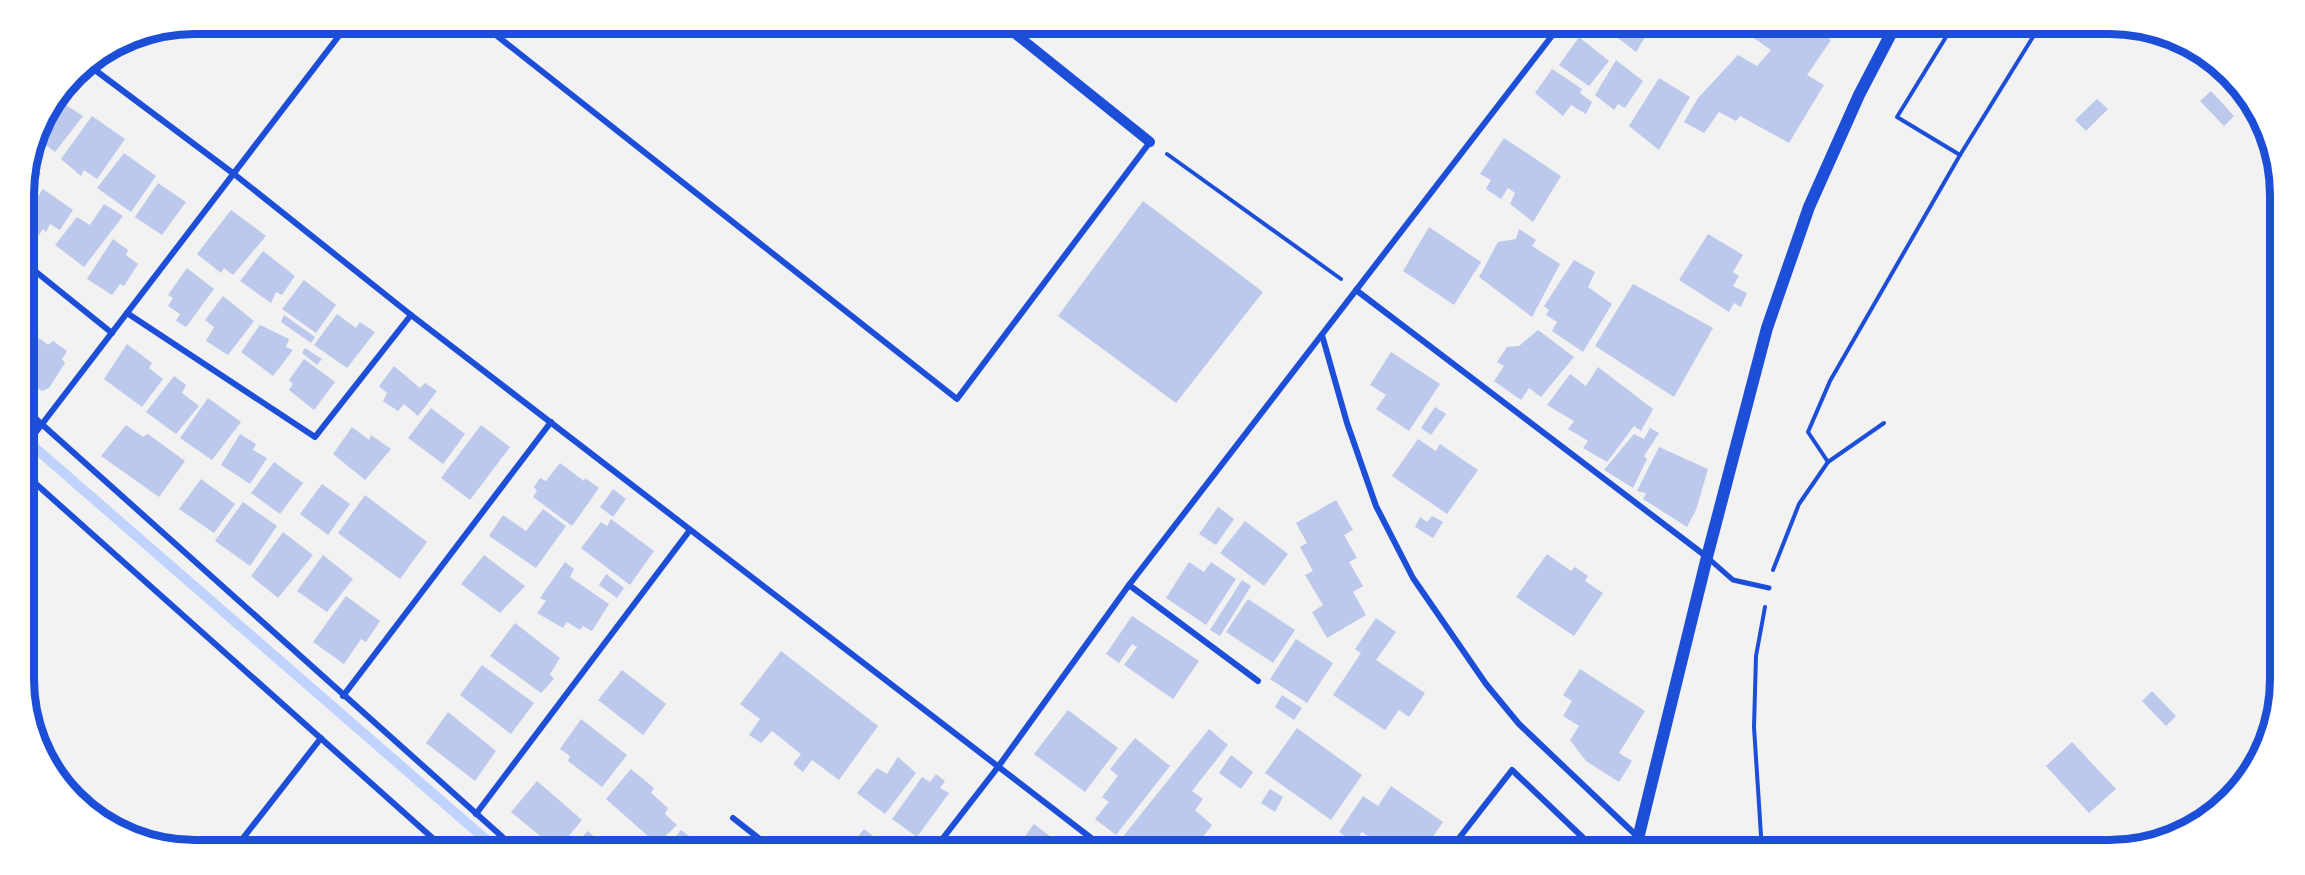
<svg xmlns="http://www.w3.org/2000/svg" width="2305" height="875" font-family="Helvetica,sans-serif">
<rect width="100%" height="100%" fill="#f2f2f2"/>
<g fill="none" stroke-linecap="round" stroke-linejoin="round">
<polyline stroke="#bfd3fe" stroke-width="10" points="26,440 499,851"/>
</g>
<g fill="#bdc9ec">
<polygon points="1600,24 1653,24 1636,52"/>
<polygon points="1759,24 1808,24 1831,40 1807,75 1824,85 1789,143 1740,116 1736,121 1719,112 1704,133 1684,122 1698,98 1738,55 1757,66 1771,50 1751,36"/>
<polygon points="1579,37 1609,61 1589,86 1559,65"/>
<polygon points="1616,60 1643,81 1625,108 1618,104 1614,110 1595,95"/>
<polygon points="1552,69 1582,89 1580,93 1592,102 1586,114 1571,105 1563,116 1535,93"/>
<polygon points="1659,78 1690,97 1659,150 1629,126"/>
<polygon points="2211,91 2234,116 2224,126 2200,101"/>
<polygon points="2097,99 2108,109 2086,131 2075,120"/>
<polygon points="55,103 62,108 66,105 83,116 55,152 37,138 42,120"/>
<polygon points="92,116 125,139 97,179 84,170 81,176 61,159"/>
<polygon points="1504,138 1561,176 1533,222 1510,204 1515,193 1508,188 1501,199 1486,189 1491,180 1480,174"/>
<polygon points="124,153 156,176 131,212 97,188"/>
<polygon points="30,164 41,174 24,194 24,184"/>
<polygon points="158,183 186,202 162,235 135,217"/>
<polygon points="43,189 73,210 60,230 50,224 46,232 43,229 39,235 25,225 25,215"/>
<polygon points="1143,201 1263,292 1176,403 1058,316"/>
<polygon points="104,204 123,216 84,267 55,245 77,217 90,225"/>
<polygon points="231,210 266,236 233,275 224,268 221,273 197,254"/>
<polygon points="1429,227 1481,262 1454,305 1403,271"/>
<polygon points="1519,229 1536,240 1532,246 1560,264 1532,317 1479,277 1498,242 1516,239"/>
<polygon points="1708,234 1743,255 1733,272 1739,276 1733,286 1747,293 1741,307 1734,303 1729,312 1679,280"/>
<polygon points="113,239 128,250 126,255 138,264 124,286 120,284 112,295 87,279"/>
<polygon points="263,251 295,276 282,295 276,292 271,303 240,281"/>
<polygon points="1574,260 1595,272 1588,287 1612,304 1583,352 1552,331 1557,322 1546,315 1549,310 1544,306"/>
<polygon points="187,268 214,289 186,327 176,321 180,314 168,306 173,298 168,295"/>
<polygon points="304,280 336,305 316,333 282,309"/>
<polygon points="1633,284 1713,328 1674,397 1595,346"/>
<polygon points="223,296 254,321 228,355 206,341 214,327 205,320"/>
<polygon points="337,314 356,328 360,322 375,332 347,368 314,345"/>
<polygon points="284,315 315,337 311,343 281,322"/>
<polygon points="25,321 39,330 25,347"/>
<polygon points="260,325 289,339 286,347 293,350 273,376 241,352"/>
<polygon points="1538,330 1574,357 1541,397 1529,388 1521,400 1494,381 1504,366 1497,362 1507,347 1519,346"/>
<polygon points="39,338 48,345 53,341 67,351 62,359 65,363 49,388 42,391 25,379 25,358"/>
<polygon points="127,344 152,363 149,368 163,379 142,407 104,379"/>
<polygon points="305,348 322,359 317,365 302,353"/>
<polygon points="1391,352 1440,384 1409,431 1376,409 1386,395 1370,385"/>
<polygon points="304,359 335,382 314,410 289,390 293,384 289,380"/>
<polygon points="394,366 420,388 425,383 437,391 418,416 404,404 398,411 383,401 387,393 379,386"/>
<polygon points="1598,367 1653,409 1641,431 1634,426 1607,462 1583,448 1588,441 1568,429 1574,421 1547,405 1570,374 1586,386"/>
<polygon points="174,376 186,385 182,393 199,406 176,434 146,412"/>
<polygon points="208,398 241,422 212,460 180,438"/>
<polygon points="1435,407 1446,414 1431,435 1421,428"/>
<polygon points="431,408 465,434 443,464 408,438"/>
<polygon points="126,425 143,437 148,434 185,461 159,497 101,456"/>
<polygon points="481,425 510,447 470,500 441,478"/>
<polygon points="352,427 369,440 371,435 391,449 365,480 333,454"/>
<polygon points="1650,428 1659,433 1644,456 1647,459 1633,488 1604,470 1634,434 1644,439"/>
<polygon points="240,434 256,444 253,450 267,458 250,484 221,465"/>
<polygon points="1418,439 1436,451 1440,444 1478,470 1447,514 1392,476"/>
<polygon points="1659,447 1708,469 1696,510 1687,527 1643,499 1646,493 1637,491"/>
<polygon points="274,462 303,483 280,514 251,493"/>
<polygon points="560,463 584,481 585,478 599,488 572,526 533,497 537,491 534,487 540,478 546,481"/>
<polygon points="201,479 235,504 214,533 179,509"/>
<polygon points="322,484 350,504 328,535 300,514"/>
<polygon points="613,489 626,499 613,517 600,507"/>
<polygon points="365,495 427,542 400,579 338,533"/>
<polygon points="1336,500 1353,530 1344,535 1357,558 1349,562 1363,586 1353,592 1366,615 1327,638 1312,612 1323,605 1305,575 1313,571 1300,547 1307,543 1296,523"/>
<polygon points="243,502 277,526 250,566 215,541"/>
<polygon points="1218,507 1234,519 1216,545 1199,534"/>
<polygon points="543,509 566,526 536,568 489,536 503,515 526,531"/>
<polygon points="1432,516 1443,522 1433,538 1415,527 1420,517 1427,522"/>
<polygon points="611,519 654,551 630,585 581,548 601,522 607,526"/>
<polygon points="1245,521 1288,554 1264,586 1220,553"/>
<polygon points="283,532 313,555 278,598 251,576"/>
<polygon points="1547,554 1571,571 1575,567 1588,576 1585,581 1603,593 1574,636 1516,597"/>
<polygon points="323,555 353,579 327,612 297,591"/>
<polygon points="484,555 525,586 500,613 461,584"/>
<polygon points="565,562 574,569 570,577 609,604 592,631 583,626 580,630 567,622 563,628 537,613 546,601 540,598"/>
<polygon points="1189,562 1204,572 1211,562 1236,579 1206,625 1166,598"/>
<polygon points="606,574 624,588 617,598 599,585"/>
<polygon points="1242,580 1251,586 1220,636 1210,630"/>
<polygon points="346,596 380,621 366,642 361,639 344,664 313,642"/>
<polygon points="1248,599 1295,630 1273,663 1226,632"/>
<polygon points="1132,616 1199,661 1173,699 1124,665 1137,647 1132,644 1119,663 1106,654"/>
<polygon points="1376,618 1396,632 1376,660 1425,693 1409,717 1399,710 1385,730 1333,695 1361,653 1355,649"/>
<polygon points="515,623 560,658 550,674 554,679 541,693 490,656"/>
<polygon points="1296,639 1333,663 1307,703 1270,679"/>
<polygon points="781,651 878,726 839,780 812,760 803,772 793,764 801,754 772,731 761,743 749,735 760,719 740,704"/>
<polygon points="482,665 534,703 511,734 460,695"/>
<polygon points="1580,669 1645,711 1619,753 1632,761 1619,782 1586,761 1570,740 1579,726 1563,716 1572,701 1563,695"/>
<polygon points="622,670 666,704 643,735 598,700"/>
<polygon points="2152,691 2176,716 2166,726 2142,701"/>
<polygon points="1282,695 1302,708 1294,720 1275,707"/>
<polygon points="1068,710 1118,748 1085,792 1034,754"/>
<polygon points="448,712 496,751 475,781 426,743"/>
<polygon points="581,719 627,755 602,787 568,761 570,756 560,749"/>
<polygon points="1297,728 1362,775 1331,820 1265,773"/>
<polygon points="1209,729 1228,745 1192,791 1203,799 1195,810 1212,825 1192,851 1136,851 1121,839"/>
<polygon points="1135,738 1170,766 1116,835 1095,819 1109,802 1102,797 1118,776 1110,769"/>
<polygon points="2072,742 2116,789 2089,813 2046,766"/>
<polygon points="1231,755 1253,772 1241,789 1219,773"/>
<polygon points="898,757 916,773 885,814 857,793 877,768 887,774"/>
<polygon points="631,769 654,788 651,793 668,808 665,814 677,825 657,844 606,799"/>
<polygon points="936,774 945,781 940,788 949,793 917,837 892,819 922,777 930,782"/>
<polygon points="537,781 582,820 557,850 511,812"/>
<polygon points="1391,786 1443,822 1423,851 1383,851 1385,848 1362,832 1354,843 1339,832 1363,796 1378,806"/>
<polygon points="1270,789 1283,797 1275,812 1261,803"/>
<polygon points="1034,824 1064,847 1061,851 1014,851"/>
<polygon points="864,829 881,842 875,851 846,851"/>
<polygon points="681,830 709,851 664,851"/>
<polygon points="588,831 610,851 570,849"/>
<polygon points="1477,837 1495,851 1466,851"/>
</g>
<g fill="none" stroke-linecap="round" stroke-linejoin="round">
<g stroke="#1d4ed8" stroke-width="4">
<polyline points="1954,24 1897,117 1960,155"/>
<polyline points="1167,154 1341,279"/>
<polyline points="1828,462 1808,432 1830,381 1960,155 2041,24"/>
<polyline points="1773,570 1799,504 1828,462 1884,423"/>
<polyline points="1762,851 1754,727 1756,656 1765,607"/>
</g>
<polyline stroke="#1d4ed8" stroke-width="5" points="1708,558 1733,580 1769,588"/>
<g stroke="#1d4ed8" stroke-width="6">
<polyline points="482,24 957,399 1150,142"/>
<polyline points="87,64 234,174 411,315 1108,851"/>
<polyline points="25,263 112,333"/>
<polyline points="1356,290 1707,557"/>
<polyline points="127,313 315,437 411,315"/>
<polyline points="1322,335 1347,423 1376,506 1413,578 1486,684 1519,724 1638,837"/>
<polyline points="26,410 518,851"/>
<polyline points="26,445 348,24"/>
<polyline points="26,475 447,851"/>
<polyline points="1129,585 1258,681"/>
<polyline points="343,696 551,422"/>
<polyline points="476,814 690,530"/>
<polyline points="733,818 775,851"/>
<polyline points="233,851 321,738"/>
<polyline points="933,851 998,767 1129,585 1561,24"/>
<polyline points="1449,851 1512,770 1597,851"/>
</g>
<polyline stroke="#1d4ed8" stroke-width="10" points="1003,24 1150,142"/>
<polyline stroke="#1d4ed8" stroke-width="12" points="1635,851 1707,557 1767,328 1809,207 1859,95 1896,24"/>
</g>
<path d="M0 0H2305V875H0ZM195 34H2109A161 161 0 0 1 2270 195V679A161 161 0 0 1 2109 840H195A161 161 0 0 1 34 679V195A161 161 0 0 1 195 34Z" fill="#fff" fill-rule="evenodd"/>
<path fill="none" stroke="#1d4ed8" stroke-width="8" d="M195 34H2109A161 161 0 0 1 2270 195V679A161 161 0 0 1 2109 840H195A161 161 0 0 1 34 679V195A161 161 0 0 1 195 34Z"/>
</svg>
